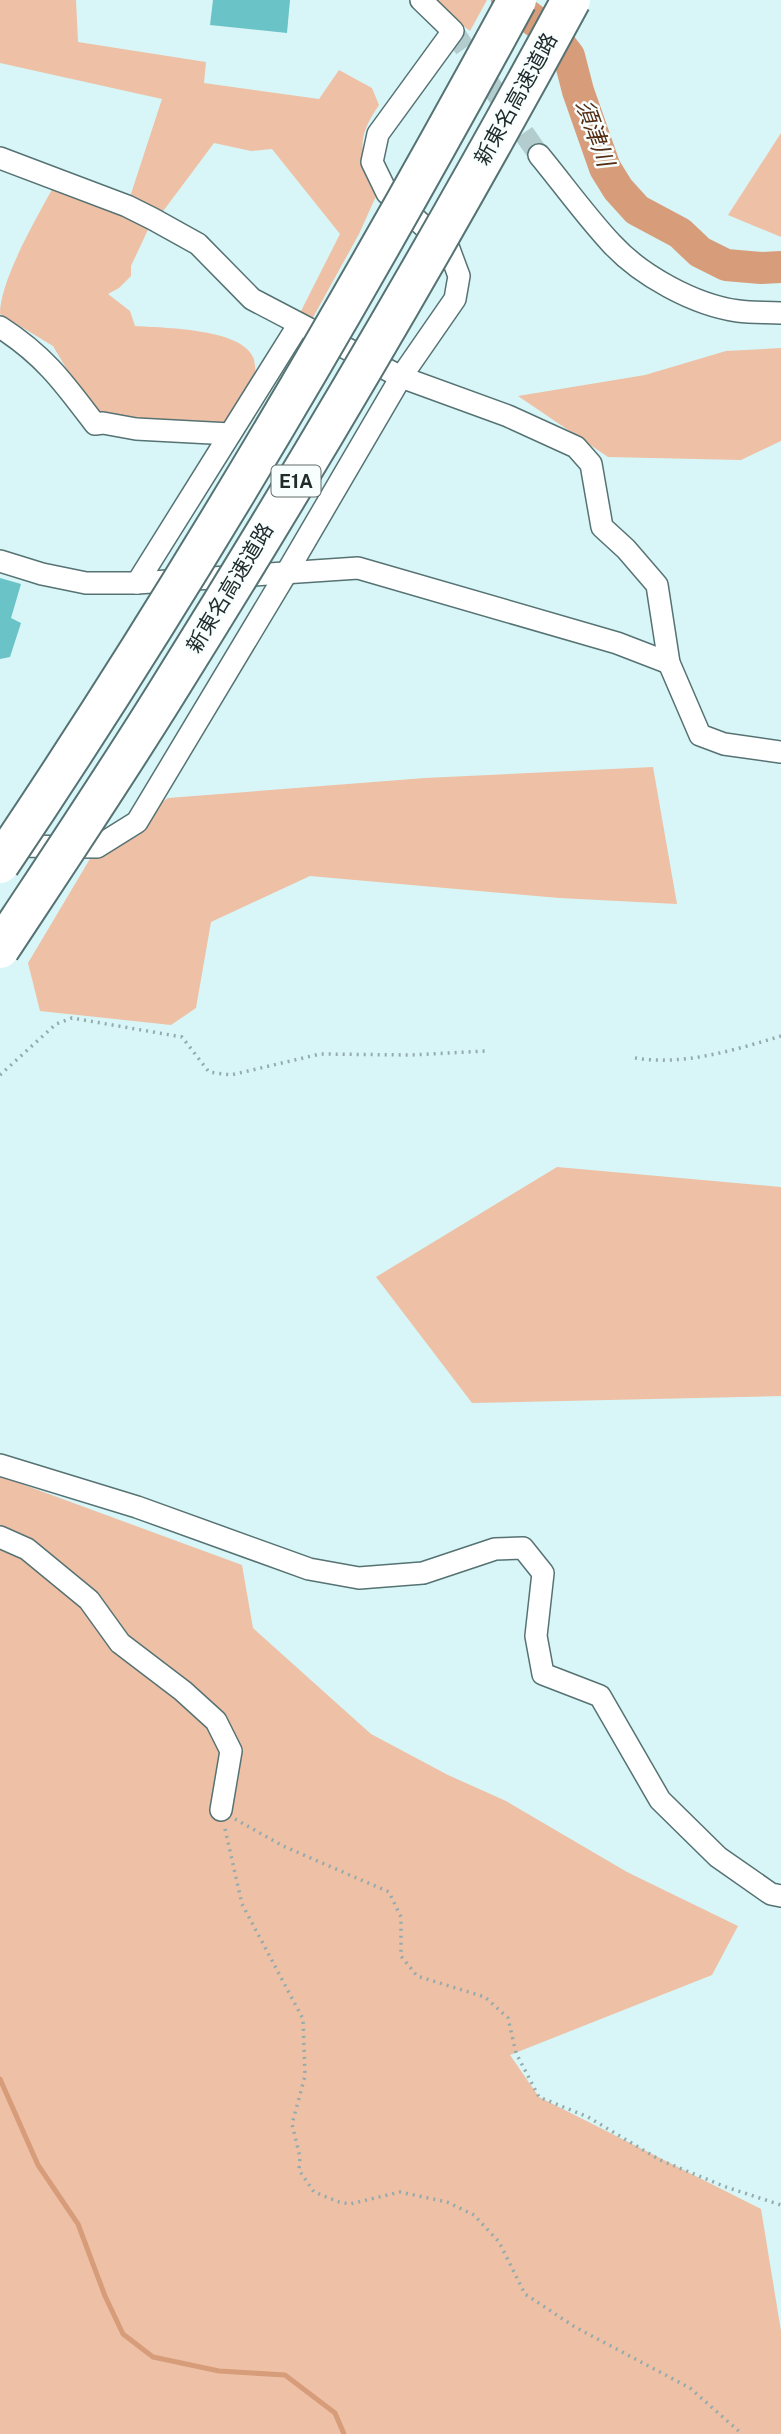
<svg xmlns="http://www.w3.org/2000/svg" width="781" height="2434" font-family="'Public Sans','Noto Sans JP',sans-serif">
<rect width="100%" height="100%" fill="#d8f6f7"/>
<g fill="#eec0a6">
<path d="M0 0H76L78 42 206 62 204 83 319 99 339 70 372 88 379 105C353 143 362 154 377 194L359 234 311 321 300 313 340 234 272 149 251 151 214 143 158 218 127 206 162 99 0 63Z"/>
<polygon points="430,0 487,0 470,31"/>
<polygon points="781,133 781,237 728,215"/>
<path d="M56 182 153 219 131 266V276L119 288 108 294 130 311 135 326C162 328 240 328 253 357 256 364 255 375 257 384L226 431 106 424 89 407 53 346 0 314C0 279 39 214 56 182Z"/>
<polygon points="781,348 781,441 741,460 608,457 518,396 645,375 726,351"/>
<polygon points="653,767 677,904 559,898 310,876 211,922 196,1008 171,1025 40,1011 28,963 97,847 168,798 425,778"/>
<polygon points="557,1167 781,1187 781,1396 472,1403 376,1277"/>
<polygon points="0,1476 242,1565 253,1628 371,1734 448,1775 506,1801 627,1872 738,1926 712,1975 510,2055 539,2097 761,2209 781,2331 781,2434 0,2434"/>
</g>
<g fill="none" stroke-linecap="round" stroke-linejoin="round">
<polyline stroke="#d79c7a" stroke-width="5" points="0,2079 38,2165 78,2224 105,2296 123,2334 153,2357 219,2371 285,2375 335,2413 344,2434"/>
<polyline stroke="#d79c7a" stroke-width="32" points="507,0 552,34 569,56 578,91 605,168 618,189 637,210 680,233 700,252 726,265 761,268 781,267"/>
</g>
<g fill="#6ac3c6">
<polygon points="213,0 290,0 287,33 210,25"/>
<polygon points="0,578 21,584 11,618 21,623 10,657 0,659"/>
</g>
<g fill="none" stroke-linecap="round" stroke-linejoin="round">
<polyline stroke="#b3cdce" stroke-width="21" stroke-dasharray="21 10" stroke-linecap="butt" points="453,31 539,155"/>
<defs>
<g id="minor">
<path d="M539 155C563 184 585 215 611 243 640 275 694 305 738 311 752 313 767 312 781 313"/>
<polyline points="0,158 127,206 153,219 198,244 252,299 401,377 508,416 576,447 591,464 602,527 626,549 657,585 669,663 700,735 724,744 781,752"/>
<path d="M0 327C45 356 64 383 95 424L103 423 136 429 230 434"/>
<polyline points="0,561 42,574 86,583 137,583 358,568 617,643 669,663"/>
<polyline points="137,583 299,324"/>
<polyline points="9,846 97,847 137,822 287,572 401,377 455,299 459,276 449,249 387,193 372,162 378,134 453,31 421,0"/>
<polyline points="0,1465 137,1507 309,1569 359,1578 423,1573 495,1549 523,1548 543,1573 536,1636 543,1674 600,1696 660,1800 718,1857 771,1894 781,1896"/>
<polyline points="0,1537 27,1549 89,1600 120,1643 183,1691 216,1721 231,1751 221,1810"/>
</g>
</defs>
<use href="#minor" stroke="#567273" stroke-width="24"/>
<g stroke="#94abac" stroke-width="3.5" stroke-dasharray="2 5" stroke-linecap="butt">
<path d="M635 1058C683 1066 735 1050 781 1036"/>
<polyline points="0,1075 56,1024 72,1018 182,1037 209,1072 231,1075 320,1054 411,1055 486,1051"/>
<polyline points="235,1819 283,1846 389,1892 401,1917 401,1956 417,1976 485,1997 508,2018 516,2053 539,2097 588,2117 660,2160 726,2187 781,2205"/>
<polyline points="225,1829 242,1904 303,2019 305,2076 292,2124 300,2157 299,2170 314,2192 339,2202 350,2204 400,2192 447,2202 474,2215 499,2242 525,2294 575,2327 690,2388 742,2434"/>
</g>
<use href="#minor" stroke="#fff" stroke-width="21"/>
<defs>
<g id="motorway-bridge">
<path d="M0 864C187 586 357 295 517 0"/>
<path d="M0 949C56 864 113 779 167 692 308 466 444 235 571 0"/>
</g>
</defs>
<use href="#motorway-bridge" stroke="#567273" stroke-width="42" stroke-linecap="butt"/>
<use href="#motorway-bridge" stroke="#fff" stroke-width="38"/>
</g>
<g text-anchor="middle" stroke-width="5" stroke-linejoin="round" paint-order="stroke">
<rect fill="#f8fefe" stroke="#616a6b" stroke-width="2" x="271.5" y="465.5" width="49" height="31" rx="5"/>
<g font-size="19" font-weight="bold" fill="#202b2c">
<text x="296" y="488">E1A</text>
</g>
<g font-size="21" fill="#202b2c" stroke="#f8fefe">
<text transform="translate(516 99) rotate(-61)" y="7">新東名高速道路</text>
<text transform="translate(230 588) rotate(-59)" y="7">新東名高速道路</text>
</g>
<g font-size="23" font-style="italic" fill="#542d13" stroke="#f8fefe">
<text transform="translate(595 133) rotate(70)" y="8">須津川</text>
</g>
</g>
</svg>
